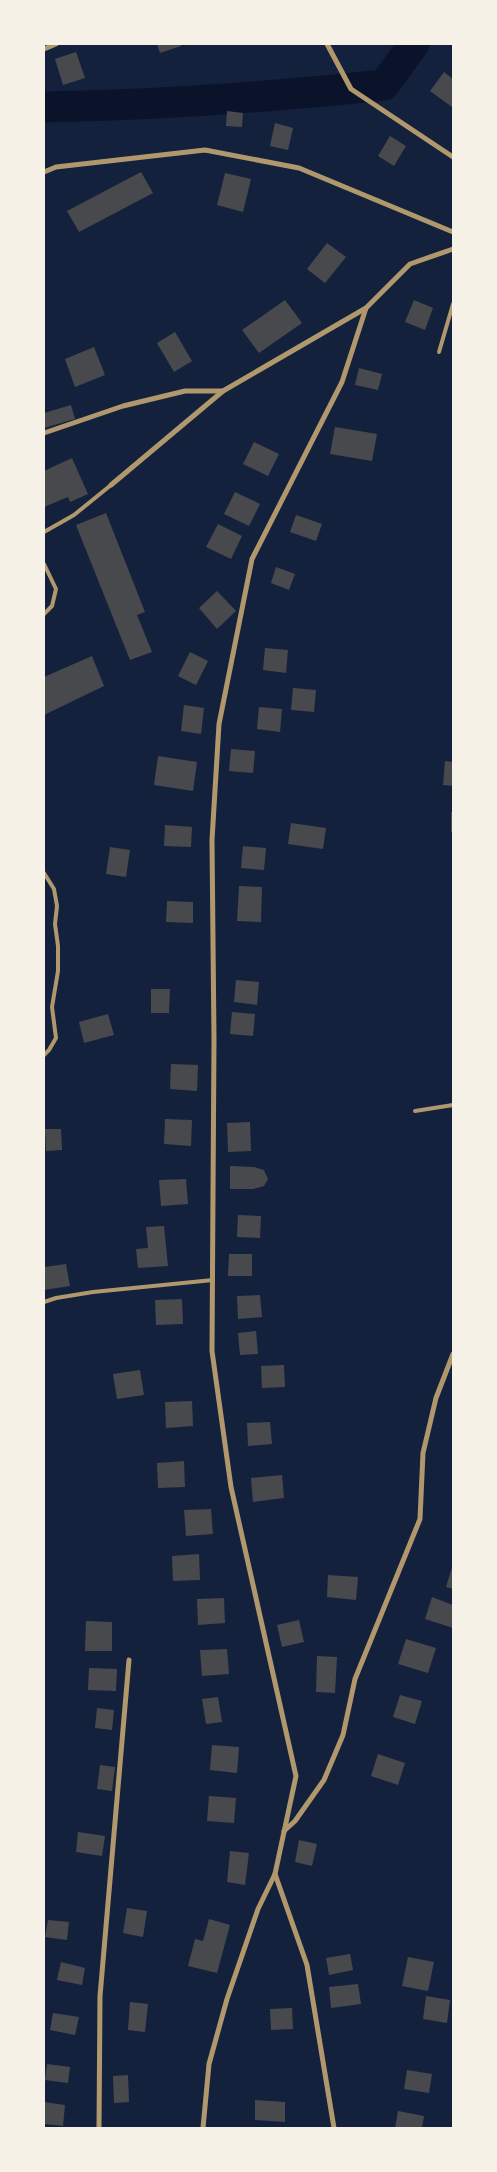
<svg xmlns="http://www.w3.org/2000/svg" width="497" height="2172" font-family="'Nunito Sans',sans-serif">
<rect width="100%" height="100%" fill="#14213d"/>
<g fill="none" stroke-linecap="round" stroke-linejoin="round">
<path stroke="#0b132b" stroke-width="31" d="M44 107C157 105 271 97 384 85L414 44"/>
</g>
<g fill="#48494c">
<polygon points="157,44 180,44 181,46 160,53"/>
<polygon points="76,52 85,78 63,85 55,59"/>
<polygon points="444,72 453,79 452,107 430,91"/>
<polygon points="227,111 243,113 242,127 226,126"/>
<polygon points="275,123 293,128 288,150 270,146"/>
<polygon points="390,136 406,146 394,166 378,156"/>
<polygon points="141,172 153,193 79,232 67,211"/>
<polygon points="225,173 251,179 243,212 217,205"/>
<polygon points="327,243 346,257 325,283 307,269"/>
<polygon points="285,300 302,323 259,353 242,330"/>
<polygon points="414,300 433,308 425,330 405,322"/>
<polygon points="175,332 192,361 174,372 157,343"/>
<polygon points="94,347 105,375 75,387 65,359"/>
<polygon points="359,368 382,374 378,390 355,385"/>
<polygon points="71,405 75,419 44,428 44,413"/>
<polygon points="335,427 377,434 372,461 330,454"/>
<polygon points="254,442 279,454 268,476 243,464"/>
<polygon points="72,458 88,494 70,502 68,497 44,507 44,471"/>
<polygon points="235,492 260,504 249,526 224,514"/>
<polygon points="106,513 145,612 137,615 152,652 130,660 76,525"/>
<polygon points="296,515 322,524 316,541 290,532"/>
<polygon points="218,524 242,536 231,559 206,547"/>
<polygon points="276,567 295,574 289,590 271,583"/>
<polygon points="217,591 236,611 217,629 199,608"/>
<polygon points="265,648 288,650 286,673 263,670"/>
<polygon points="190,652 208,661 196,685 178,676"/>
<polygon points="92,656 104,686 44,715 44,677"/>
<polygon points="293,688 316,690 314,712 291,710"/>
<polygon points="184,705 204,708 201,734 181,731"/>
<polygon points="259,707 282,709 280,732 257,729"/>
<polygon points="231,749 255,751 253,773 229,771"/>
<polygon points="158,756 197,762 193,791 154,785"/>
<polygon points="445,761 453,762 453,786 443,785"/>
<rect x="451" y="812" width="2" height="20"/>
<polygon points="291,823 326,828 323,849 288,844"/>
<polygon points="165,825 192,827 191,847 164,846"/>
<polygon points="243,846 266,848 264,870 241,868"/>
<polygon points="110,847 130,850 126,877 106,874"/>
<polygon points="239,886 262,887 261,922 237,921"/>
<polygon points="167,901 193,902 193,923 166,922"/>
<polygon points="236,980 259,982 257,1005 234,1002"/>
<polygon points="151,989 170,989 169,1013 151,1013"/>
<polygon points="232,1012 255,1014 253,1036 230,1034"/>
<polygon points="108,1014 114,1035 84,1043 79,1022"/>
<polygon points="171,1064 198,1065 197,1091 170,1089"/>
<polygon points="165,1119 192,1120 191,1146 164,1144"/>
<polygon points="250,1122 251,1151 228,1152 227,1123"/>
<polygon points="45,1129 61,1129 62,1150 46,1151"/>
<polygon points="230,1166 254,1167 264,1170 268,1179 264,1186 253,1189 230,1189"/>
<polygon points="186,1179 188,1204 161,1206 159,1180"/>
<polygon points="238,1215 261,1216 260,1238 237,1237"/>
<polygon points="164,1226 168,1266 138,1268 136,1249 148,1248 146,1227"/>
<polygon points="229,1254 252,1254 252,1276 228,1276"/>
<polygon points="66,1264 70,1286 44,1290 44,1267"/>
<polygon points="260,1295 262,1317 238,1319 237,1296"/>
<polygon points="182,1299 183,1324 156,1325 155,1300"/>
<polygon points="256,1331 258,1354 240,1355 238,1333"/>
<polygon points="284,1365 285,1387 262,1388 261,1366"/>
<polygon points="140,1370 144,1395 117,1399 113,1374"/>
<polygon points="192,1401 193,1426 166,1428 165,1402"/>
<polygon points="270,1422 272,1444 248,1446 247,1423"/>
<polygon points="184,1461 185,1487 158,1488 157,1463"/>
<polygon points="282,1475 284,1498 253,1502 251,1478"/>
<polygon points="211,1509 213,1534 186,1536 184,1510"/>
<polygon points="199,1554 200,1580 173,1581 172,1556"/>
<polygon points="453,1564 453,1589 446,1587"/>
<polygon points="328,1575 358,1577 356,1600 327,1597"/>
<polygon points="432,1597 453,1605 453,1628 425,1619"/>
<polygon points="224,1598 225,1623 198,1625 197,1599"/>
<polygon points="299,1620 304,1642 282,1647 277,1625"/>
<polygon points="86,1621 112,1622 112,1651 85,1651"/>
<polygon points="406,1639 436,1648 428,1673 398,1664"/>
<polygon points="227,1649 229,1674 202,1676 200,1650"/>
<polygon points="317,1656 337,1657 335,1693 316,1692"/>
<polygon points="89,1668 117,1669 116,1691 88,1690"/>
<polygon points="400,1695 422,1701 415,1724 393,1717"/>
<polygon points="218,1697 222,1722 206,1724 202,1699"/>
<polygon points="97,1708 114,1710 112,1730 95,1728"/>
<polygon points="212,1745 239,1747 237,1773 210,1770"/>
<polygon points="378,1754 405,1763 398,1785 371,1776"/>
<polygon points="100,1765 115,1767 112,1791 97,1789"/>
<polygon points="209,1796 236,1798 234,1823 207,1821"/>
<polygon points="78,1832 105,1836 102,1856 76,1852"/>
<polygon points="299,1840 317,1844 312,1866 295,1862"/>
<polygon points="230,1851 249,1853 245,1885 227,1882"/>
<polygon points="127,1908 147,1911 143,1937 123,1933"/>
<polygon points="209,1919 230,1925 217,1973 188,1966 195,1939 203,1941"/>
<polygon points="48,1920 69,1922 67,1940 45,1937"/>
<polygon points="350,1954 353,1970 329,1975 326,1958"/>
<polygon points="408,1957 434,1962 428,1991 402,1986"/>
<polygon points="61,1962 85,1968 82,1985 57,1980"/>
<polygon points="358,1984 361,2004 331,2008 329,1987"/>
<polygon points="426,1996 450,2000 447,2023 423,2019"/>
<polygon points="130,2002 148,2004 145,2032 128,2030"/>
<polygon points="292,2008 293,2029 271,2030 270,2009"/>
<polygon points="53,2013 79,2017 75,2035 50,2030"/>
<polygon points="47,2064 70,2067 68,2083 45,2080"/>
<polygon points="407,2070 432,2074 429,2093 404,2089"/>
<polygon points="128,2075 129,2102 114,2103 113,2076"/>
<polygon points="255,2100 285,2102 285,2122 255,2120"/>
<polygon points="44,2102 65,2105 63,2126 44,2124"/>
<polygon points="398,2111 424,2116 422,2128 395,2128"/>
</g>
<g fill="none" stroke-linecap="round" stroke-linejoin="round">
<g stroke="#b1986c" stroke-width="4">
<polyline points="439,352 453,304"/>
<polyline points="44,532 74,515 111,485"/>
<polyline points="44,564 56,589 52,606 44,614"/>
<polyline points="44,873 54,889 57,906 55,924 58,946 58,971 52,1007 56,1038 49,1050 44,1055"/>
<polyline points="415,1111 453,1105"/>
<polyline points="44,1302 56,1298 93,1292 213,1280"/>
</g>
<g stroke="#b1986c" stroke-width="5">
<polyline points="327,44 351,89 453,157"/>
<polyline points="44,49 56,44"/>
<polyline points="44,172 56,167 205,150 299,168 453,232"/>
<polyline points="44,433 123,406 185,391 223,391"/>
<polyline points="111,485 223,391 366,308 410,264 453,249"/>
<polyline points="284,1831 295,1821 324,1780 343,1735 355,1679 420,1519 423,1453 436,1398 453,1354"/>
<polyline points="275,1874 307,1965 334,2128"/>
<polyline points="99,2128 100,1996 129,1660"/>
<polyline points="203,2128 209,2064 227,1999 258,1909 275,1874 296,1776 231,1487 212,1351 214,1040 212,840 219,724 252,559 342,382 366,308"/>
</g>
</g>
<rect width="497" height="2172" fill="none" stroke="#f6f1e7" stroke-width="90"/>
</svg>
